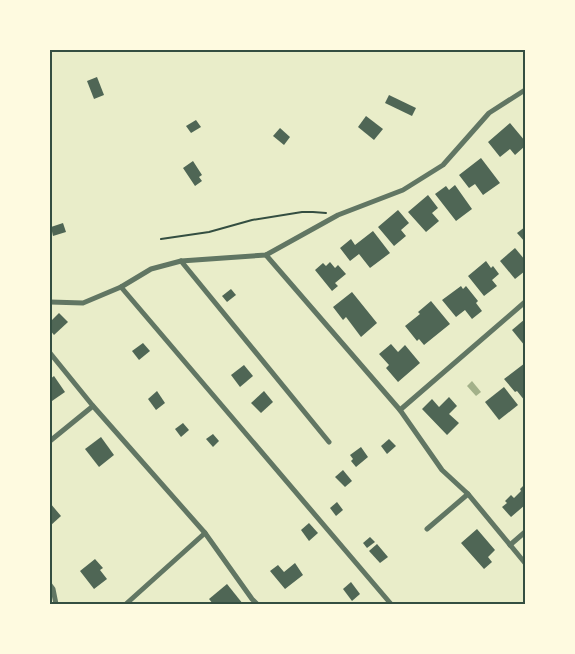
<svg xmlns="http://www.w3.org/2000/svg" width="575" height="654" font-family="'Open Sans',sans-serif">
<rect width="100%" height="100%" fill="#e9edc9"/>
<polygon fill="#a3b18a" points="472,381 481,392 476,396 467,386"/>
<g fill="#4f6655">
<polygon points="97,77 104,95 94,99 87,81"/>
<polygon points="389,95 416,108 412,116 385,103"/>
<polygon points="366,116 383,129 374,140 358,127"/>
<polygon points="196,120 201,127 191,133 186,126"/>
<polygon points="510,123 525,141 525,146 515,155 510,149 500,157 488,142"/>
<polygon points="280,128 290,137 284,145 273,136"/>
<polygon points="481,158 500,183 483,195 475,184 469,188 459,175"/>
<polygon points="193,161 202,175 199,177 202,181 195,186 183,168"/>
<polygon points="455,185 472,209 456,221 435,194 446,186 449,190"/>
<polygon points="428,195 438,208 432,213 439,221 426,232 408,212"/>
<polygon points="398,210 409,223 401,230 406,236 394,246 378,227"/>
<polygon points="63,223 66,232 53,236 51,227"/>
<polygon points="525,227 525,242 517,233"/>
<polygon points="373,231 390,253 370,268 359,254 350,261 340,248 351,239 355,245"/>
<polygon points="515,248 525,260 525,271 515,279 500,261"/>
<polygon points="486,261 491,268 493,266 499,274 492,280 497,286 484,296 468,276"/>
<polygon points="330,262 335,268 338,265 346,274 335,283 338,286 332,291 315,270 323,263 326,266"/>
<polygon points="461,286 463,289 466,286 478,301 476,303 482,311 472,319 465,310 456,317 442,300"/>
<polygon points="231,289 236,295 227,302 222,296"/>
<polygon points="352,292 377,323 361,337 346,317 343,320 333,307"/>
<polygon points="431,301 450,324 424,345 419,339 417,341 405,326 420,314 418,312"/>
<polygon points="59,313 68,322 54,335 50,330 50,322"/>
<polygon points="525,319 525,346 512,330"/>
<polygon points="143,343 150,351 139,360 132,351"/>
<polygon points="391,344 398,352 405,345 420,363 398,382 386,368 389,365 379,354"/>
<polygon points="525,363 525,377 524,378 525,380 525,401 517,391 515,392 504,379"/>
<polygon points="244,365 253,376 240,387 231,375"/>
<polygon points="54,376 65,392 52,401 50,397 50,379"/>
<polygon points="504,387 518,405 499,420 485,402"/>
<polygon points="157,391 165,403 156,410 148,399"/>
<polygon points="264,391 273,402 261,413 251,403"/>
<polygon points="449,397 457,406 449,414 459,423 447,435 422,409 432,399 439,407"/>
<polygon points="183,423 189,430 181,437 175,429"/>
<polygon points="213,434 219,441 213,447 206,439"/>
<polygon points="101,437 114,455 99,467 85,449"/>
<polygon points="389,439 396,446 387,454 381,446"/>
<polygon points="361,447 368,457 356,467 351,461 353,459 350,455"/>
<polygon points="343,470 352,481 345,487 335,477"/>
<polygon points="525,484 525,505 511,517 502,507 507,503 505,501 511,495 514,498 521,491 520,489"/>
<polygon points="337,502 343,510 336,516 330,508"/>
<polygon points="50,503 61,516 50,526"/>
<polygon points="309,523 318,533 309,541 301,530"/>
<polygon points="477,529 495,550 488,557 492,562 484,569 461,543"/>
<polygon points="370,537 375,542 367,548 363,543"/>
<polygon points="377,544 388,557 380,563 369,551"/>
<polygon points="95,559 103,568 100,570 107,579 94,589 80,571"/>
<polygon points="295,563 303,575 285,589 270,571 278,565 284,572"/>
<polygon points="351,582 360,594 352,601 343,589"/>
<polygon points="227,584 243,604 213,604 209,599"/>
</g>
<g fill="none" stroke-linecap="round" stroke-linejoin="round">
<polyline stroke="#344e41" stroke-width="2" points="161,239 209,232 252,220 302,212 313,212 326,213"/>
<g stroke="#617663" stroke-width="5">
<polyline points="266,255 400,410 442,470 468,494 525,563"/>
<polyline points="181,261 329,442"/>
<polyline points="121,287 391,604"/>
<polyline points="50,302 83,303 121,287 151,269 181,261 266,255 338,215 403,190 443,165 489,113 525,90"/>
<polyline points="50,353 93,406 205,533 252,599 257,604"/>
<polyline points="400,410 525,302"/>
<polyline points="50,441 93,406"/>
<polyline points="427,529 468,494"/>
<polyline points="510,545 525,532"/>
<polyline points="50,585 53,589 56,604"/>
<polyline points="126,604 205,533"/>
</g>
</g>
<rect width="575" height="654" fill="none" stroke="#fefae0" stroke-width="102"/>
<rect x="51" y="51" width="473" height="552" fill="none" stroke="#344e41" stroke-width="2"/>
</svg>
